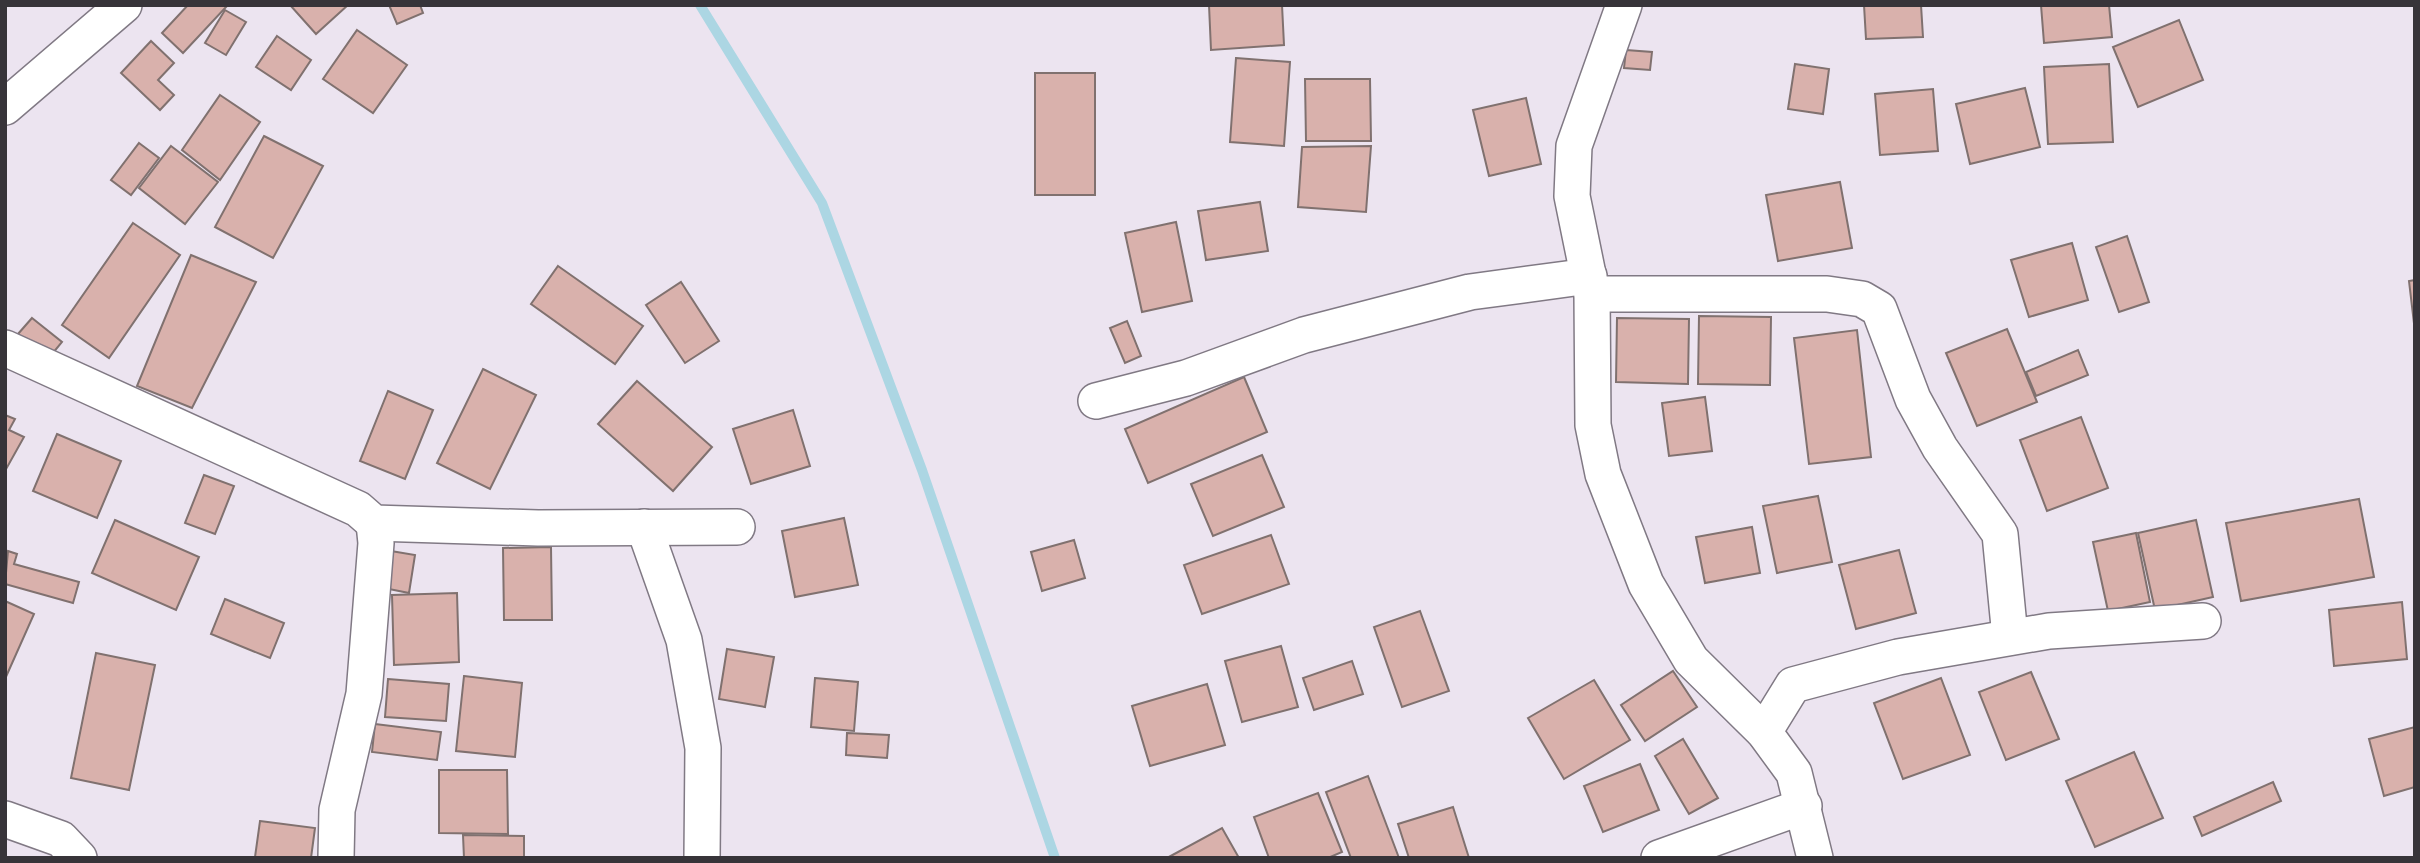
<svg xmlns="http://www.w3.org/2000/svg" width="2420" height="863" font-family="'Source Serif 4',serif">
<rect width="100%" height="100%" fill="#ece4f0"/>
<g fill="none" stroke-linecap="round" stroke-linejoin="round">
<polyline stroke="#acd6e3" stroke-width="10" points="700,5 822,203 922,470 1055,858"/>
</g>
<g fill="#d9b1ac" stroke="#80716f" stroke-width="2">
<polygon points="188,5 227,6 183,53 162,33"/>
<polygon points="290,5 348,5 316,34"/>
<polygon points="389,5 420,5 423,13 397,24"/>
<polygon points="1209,5 1282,5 1284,45 1211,50"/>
<polygon points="1864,5 1921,5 1923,37 1866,39"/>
<polygon points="2041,5 2109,5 2112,37 2044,43"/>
<polygon points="225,10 246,22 226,55 205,43"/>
<polygon points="2179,20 2203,80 2138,107 2113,47"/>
<polygon points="357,30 407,65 373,113 323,79"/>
<polygon points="277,36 311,60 291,90 256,67"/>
<polygon points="151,41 174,63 158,80 174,95 160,110 121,73"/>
<polygon points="1626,50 1652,52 1650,70 1624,68"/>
<polygon points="1236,58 1290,62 1284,146 1230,142"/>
<polygon points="1795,64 1829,69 1823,114 1788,109"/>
<polygon points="2109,64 2113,142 2048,144 2044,67"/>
<rect x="1035" y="73" width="60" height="122"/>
<polygon points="1305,79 1370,79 1371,141 1306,141"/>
<polygon points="2025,88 2040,147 1970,164 1956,104"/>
<polygon points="1933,89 1938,151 1880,155 1875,94"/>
<polygon points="220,95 260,122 220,180 182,150"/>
<polygon points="1526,98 1541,164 1489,176 1473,110"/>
<polygon points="264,136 323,166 273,258 215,227"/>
<polygon points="139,143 159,158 131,195 111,180"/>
<polygon points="171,146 218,182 185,224 139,188"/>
<polygon points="1371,146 1366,212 1298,207 1302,147"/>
<polygon points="1840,182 1852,248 1778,261 1766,195"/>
<polygon points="1260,202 1268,251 1206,260 1198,211"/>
<polygon points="1176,222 1192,301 1142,312 1125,233"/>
<polygon points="133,223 180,255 109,358 62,325"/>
<polygon points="2127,236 2149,302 2119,312 2096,247"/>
<polygon points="2072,243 2088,300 2029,317 2011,260"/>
<polygon points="191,255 256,282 192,408 137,386"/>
<polygon points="558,266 643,326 615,364 531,304"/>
<polygon points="2415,280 2415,332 2409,281"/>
<polygon points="681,282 719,341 685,363 646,305"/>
<polygon points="1699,316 1771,317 1770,385 1698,384"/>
<polygon points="32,318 62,342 48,359 18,334"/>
<polygon points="1617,318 1689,319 1688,384 1616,382"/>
<polygon points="1127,321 1141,356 1125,363 1110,328"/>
<polygon points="2007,329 2037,402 1977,426 1946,353"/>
<polygon points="1857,330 1871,457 1809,464 1794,338"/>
<polygon points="2078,350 2088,375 2036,396 2026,372"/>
<polygon points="483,369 536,395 490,489 437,463"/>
<polygon points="1244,377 1267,432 1148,483 1125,429"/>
<polygon points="637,381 712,447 673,491 598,424"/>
<polygon points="388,391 433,410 405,479 360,461"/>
<polygon points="1705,397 1712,451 1669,456 1662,403"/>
<polygon points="793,410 810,466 751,484 733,429"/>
<polygon points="5,415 15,419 9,430 24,437 5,471"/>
<polygon points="2081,417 2108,488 2047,511 2020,440"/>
<polygon points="57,434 121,461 97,518 33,491"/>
<polygon points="1262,455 1284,507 1213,536 1191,484"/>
<polygon points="204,475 234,486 215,534 185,523"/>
<polygon points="1818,496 1832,562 1777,573 1763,506"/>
<polygon points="2359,499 2374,577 2241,601 2226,523"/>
<polygon points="844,518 858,585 795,597 782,531"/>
<polygon points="115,520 199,557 176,610 92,573"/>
<polygon points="2196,520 2213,597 2155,610 2138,533"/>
<polygon points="1752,527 1760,573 1705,583 1696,537"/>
<polygon points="2136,533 2150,602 2108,611 2093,542"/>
<polygon points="1271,535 1289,584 1202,614 1184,565"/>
<polygon points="1074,540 1085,578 1042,591 1031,552"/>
<polygon points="551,547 552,620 504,620 503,548"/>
<polygon points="1899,550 1916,613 1856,629 1839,565"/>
<polygon points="8,551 17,554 14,564 79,582 73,603 5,584"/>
<polygon points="391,551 415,555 409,593 384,588"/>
<polygon points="457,593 459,662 394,665 392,595"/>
<polygon points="225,599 284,623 270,658 211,634"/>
<polygon points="5,601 34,614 5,679"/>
<polygon points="2402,602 2407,659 2334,666 2329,610"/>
<polygon points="1420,611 1449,691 1402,707 1374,627"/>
<polygon points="1281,646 1298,707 1242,722 1225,661"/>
<polygon points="727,649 774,657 765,707 719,699"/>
<polygon points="96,653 155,665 129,790 71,778"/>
<polygon points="1352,661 1363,694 1314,710 1303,678"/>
<polygon points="1673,671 1697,707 1645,741 1621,705"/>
<polygon points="2031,672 2059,739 2006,760 1979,692"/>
<polygon points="464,676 522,683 515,757 456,751"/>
<polygon points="815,678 858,682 854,731 811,727"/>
<polygon points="1941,678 1970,755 1903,779 1874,703"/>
<polygon points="388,679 449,684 446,721 385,717"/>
<polygon points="1594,680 1630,740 1564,779 1528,718"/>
<polygon points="1207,684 1225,745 1150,766 1132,706"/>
<polygon points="375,724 441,732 437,760 372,752"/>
<polygon points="2415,727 2415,787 2384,796 2369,739"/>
<polygon points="847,733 889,735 887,758 846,755"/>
<polygon points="1683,739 1718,798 1689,814 1655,756"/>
<polygon points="2134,752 2163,818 2095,847 2066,781"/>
<polygon points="1640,764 1659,810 1603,832 1584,786"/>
<polygon points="439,770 507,770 508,834 439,833"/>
<polygon points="1368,776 1399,858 1351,858 1326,792"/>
<polygon points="2273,782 2281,801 2202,836 2194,817"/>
<polygon points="1318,793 1342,852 1328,858 1269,858 1254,817"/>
<polygon points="1453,807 1469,858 1409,858 1398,824"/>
<polygon points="260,821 315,828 311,858 255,857"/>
<polygon points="1222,828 1239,858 1167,858"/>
<polygon points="463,835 524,836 524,858 464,858"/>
</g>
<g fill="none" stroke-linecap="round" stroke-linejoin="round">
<defs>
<g id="minor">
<polyline points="1624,5 1574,146 1572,196 1592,294 1593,425 1603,474 1646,584 1691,660 1764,732 1794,773 1815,858"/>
<polyline points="5,107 124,5"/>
<polyline points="1592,294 1827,294 1862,299 1879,309 1913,399 1940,448 2000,534 2010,637"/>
<polyline points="5,348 358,509 374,523 538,528 737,527"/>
<polyline points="1096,401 1186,378 1304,335 1470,292 1589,276"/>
<polyline points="644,527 684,640 703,748 702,858"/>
<polyline points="1764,732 1793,685 1898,657 2049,631 2203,621"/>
<polyline points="5,819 61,839 79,858"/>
<polyline points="336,858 337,810 364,694 376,543 374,523"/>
<polyline points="1659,858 1804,806"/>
</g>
</defs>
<use href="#minor" stroke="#807984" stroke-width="38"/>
<use href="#minor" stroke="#fff" stroke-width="35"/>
</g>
<rect width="2420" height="863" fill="none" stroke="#373439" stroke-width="14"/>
</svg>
